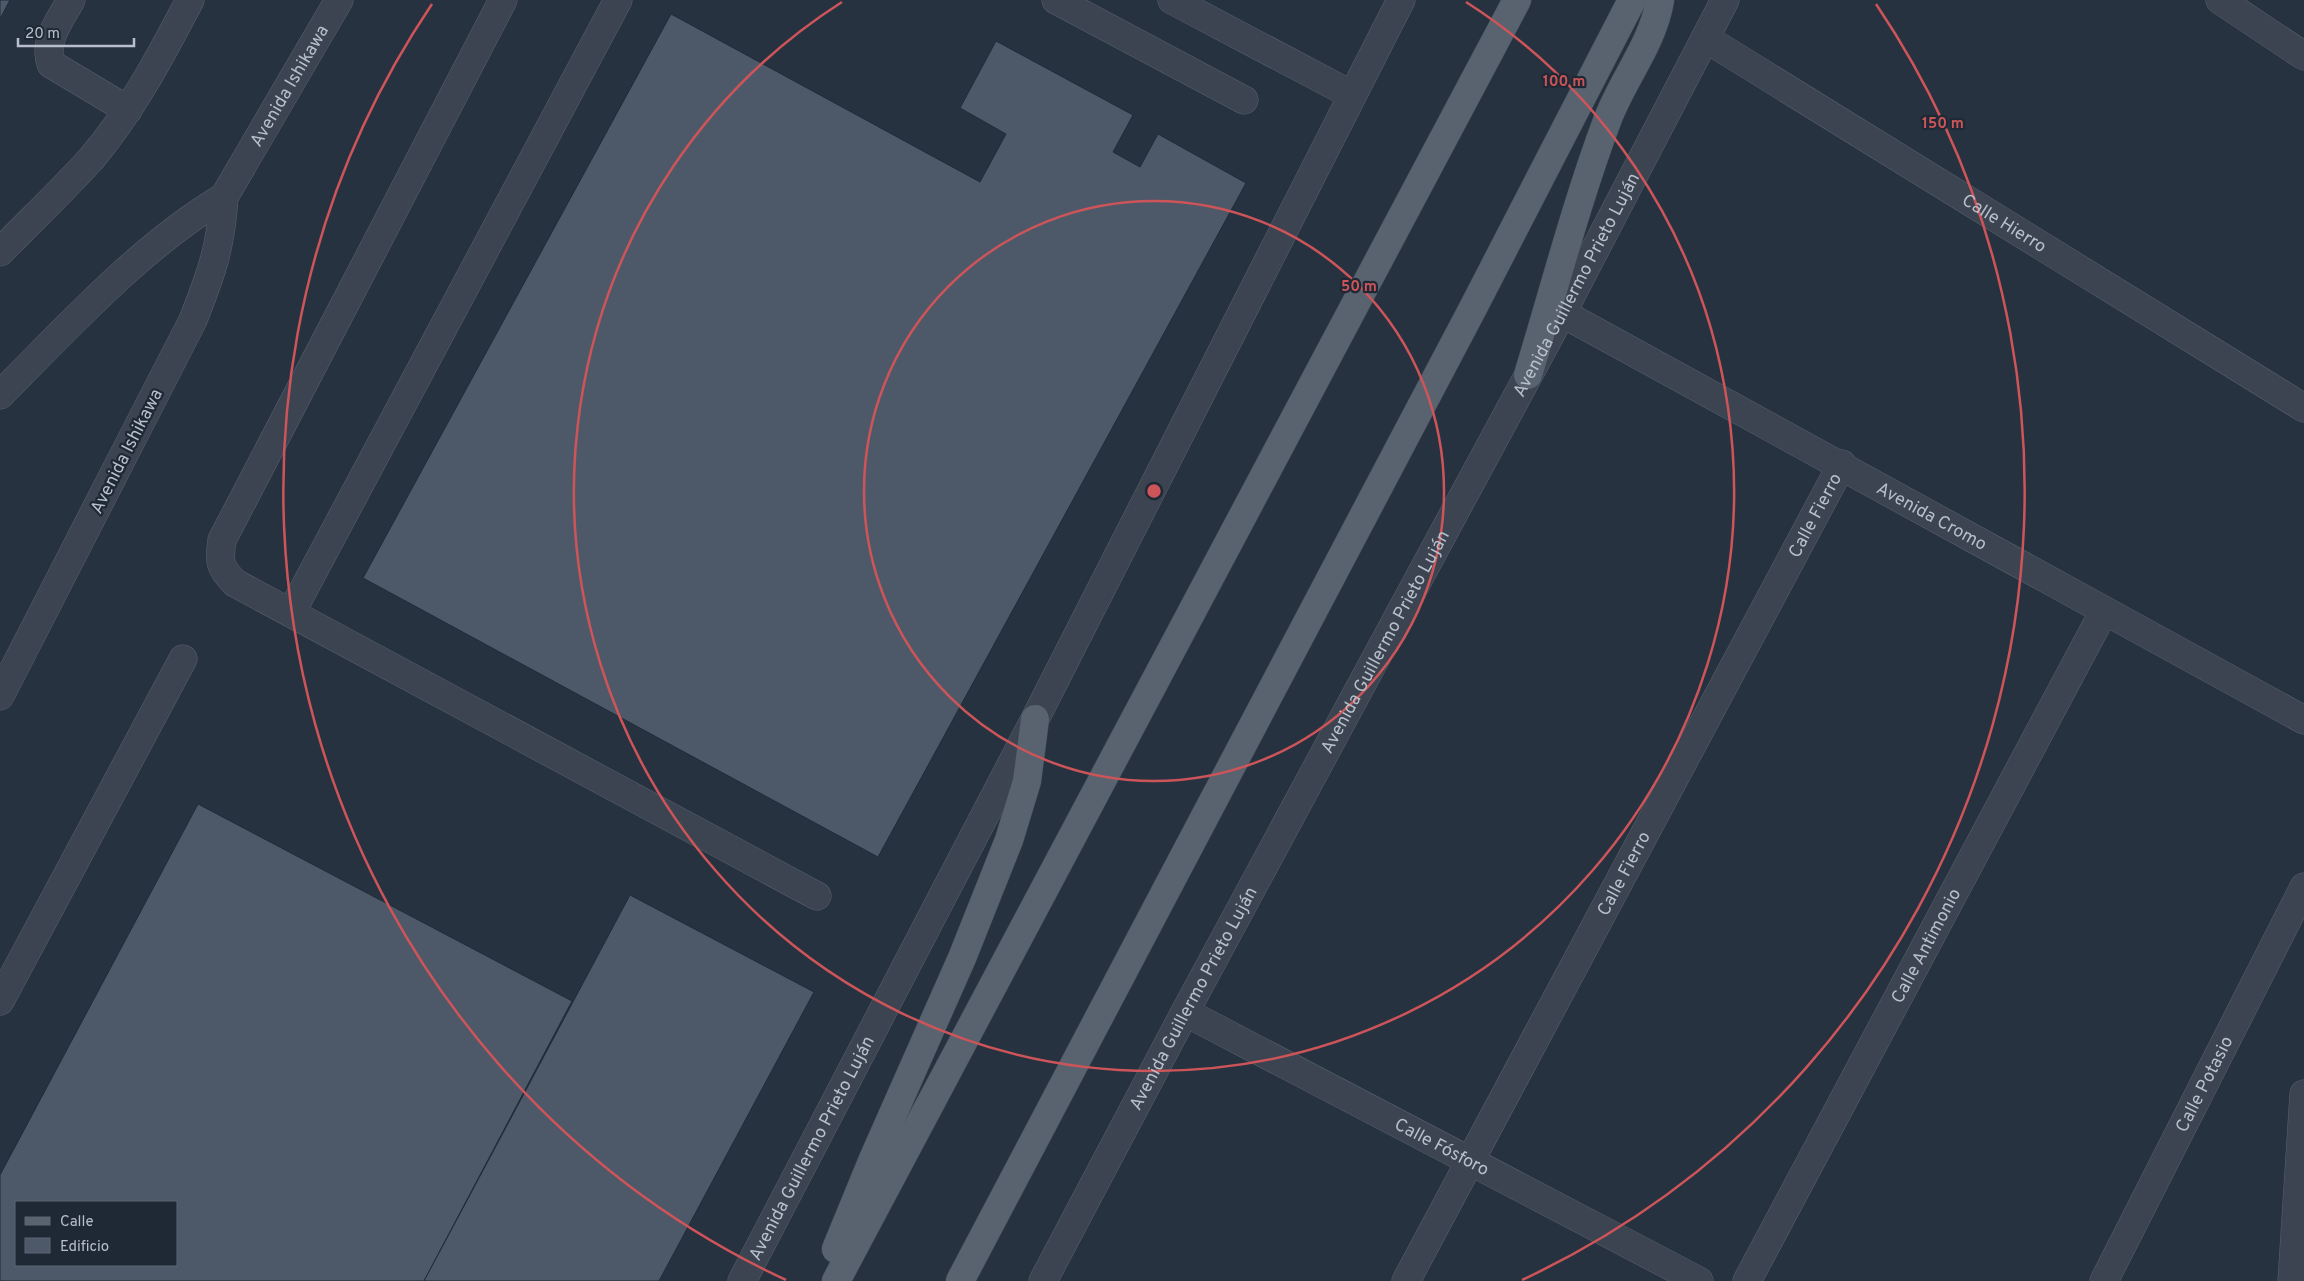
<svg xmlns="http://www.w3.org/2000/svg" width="2304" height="1281" font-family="Overpass,sans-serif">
<rect width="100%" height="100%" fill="#273240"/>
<g fill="#4d5969" stroke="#212b38" fill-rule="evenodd">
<polygon points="0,0 10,0 0,19"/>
<polygon points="671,14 980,182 1006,134 960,108 996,41 1133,115 1113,152 1140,167 1158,134 1246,183 878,857 363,578"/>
<path d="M198 804 572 1001 424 1281H0V1175ZM16 1202H176V1265H16Z"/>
<polygon points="630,895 814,992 659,1281 424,1281"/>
</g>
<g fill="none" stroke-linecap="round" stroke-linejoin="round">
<defs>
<g id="minor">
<path d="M71 0C60 20 43 41 51 64L128 110"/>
<path d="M503 0 222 540C219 561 219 567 235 583L817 896"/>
<polyline points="1056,0 1244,100"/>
<polyline points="1172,0 1352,95"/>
<polyline points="2220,0 2304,56"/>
<path id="s1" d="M1705 38 2304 408"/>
<path id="s2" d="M224 197 339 0"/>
<path d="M0 252C30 221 62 191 91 159 132 111 161 55 190 0"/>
<path id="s3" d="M1562 313 2304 720"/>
<path d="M0 395C67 328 142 245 224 197 221 248 211 274 193 320L0 696"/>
<polyline points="291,613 618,0"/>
<polyline points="0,1001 183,659"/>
<path id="s4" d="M1185 1012 1699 1281"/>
<path id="s5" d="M742 1281 1035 719 1401 0"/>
<path id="s6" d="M1043 1281 1185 1012 1562 313 1725 0"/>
<path id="s7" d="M1406 1281 1842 464"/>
<path id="s8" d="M1747 1281 2104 611"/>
<path id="s9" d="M2104 1281 2304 887"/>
<polyline points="2292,1281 2304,1094"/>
</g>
<g id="major">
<path d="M1528 375C1554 290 1576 204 1607 121 1622 80 1653 44 1660 0"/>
<polyline points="836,1249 873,1159 962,958 1009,840 1027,781 1035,719"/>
<polyline points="836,1281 1517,0"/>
<polyline points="960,1281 1473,308 1632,0"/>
</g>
</defs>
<use href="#minor" stroke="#58626e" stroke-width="29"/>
<use href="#major" stroke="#444d5a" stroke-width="29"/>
<use href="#minor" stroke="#3b4450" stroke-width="28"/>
<use href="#major" stroke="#596370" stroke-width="28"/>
</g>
<g fill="none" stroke="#cd5559" stroke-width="2.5">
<circle cx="1154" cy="491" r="290"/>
<path d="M1466 2A580 580 0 1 1 842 2"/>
<path d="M786 1280A871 871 0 0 1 432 4M1876 4A871 871 0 0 1 1522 1280"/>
</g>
<g text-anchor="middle" stroke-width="4.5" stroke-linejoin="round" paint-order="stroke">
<g font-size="18" fill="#b7bfcb" stroke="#1f2936">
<text dy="6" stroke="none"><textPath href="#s2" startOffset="129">Avenida Ishikawa</textPath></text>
<text dy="6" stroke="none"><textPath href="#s1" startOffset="352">Calle Hierro</textPath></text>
<text dy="6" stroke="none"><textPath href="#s6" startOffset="1130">Avenida Guillermo Prieto Luján</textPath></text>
<text transform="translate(126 451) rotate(-63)" y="6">Avenida Ishikawa</text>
<text dy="6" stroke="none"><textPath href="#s7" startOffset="868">Calle Fierro</textPath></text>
<text dy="6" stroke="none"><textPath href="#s3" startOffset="422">Avenida Cromo</textPath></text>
<text dy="6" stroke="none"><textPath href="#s6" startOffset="725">Avenida Guillermo Prieto Luján</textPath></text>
<text dy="6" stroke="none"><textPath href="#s7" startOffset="462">Calle Fierro</textPath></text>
<text dy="6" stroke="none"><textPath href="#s8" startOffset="380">Calle Antimonio</textPath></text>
<text dy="6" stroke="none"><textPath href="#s6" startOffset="320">Avenida Guillermo Prieto Luján</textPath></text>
<text dy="6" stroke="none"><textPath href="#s9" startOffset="221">Calle Potasio</textPath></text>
<text dy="6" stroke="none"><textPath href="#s4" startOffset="290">Calle Fósforo</textPath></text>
<text dy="6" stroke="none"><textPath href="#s5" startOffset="150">Avenida Guillermo Prieto Luján</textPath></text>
</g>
</g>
<circle cx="1154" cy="491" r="8" fill="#cd5559" stroke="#1f2936" stroke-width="2.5"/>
<g font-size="15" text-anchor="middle" font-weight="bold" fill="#cd5559" stroke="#1f2936" stroke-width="4.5" stroke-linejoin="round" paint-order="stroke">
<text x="1564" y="86">100 m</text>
<text x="1943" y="128">150 m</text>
<text x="1359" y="291">50 m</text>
</g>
<rect x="15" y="1201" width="162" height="65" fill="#1f2936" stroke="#5c6572"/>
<rect x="25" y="1217" width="25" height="8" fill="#596370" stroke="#5c6572"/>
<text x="60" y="1226" font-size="15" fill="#b7bfcb">Calle</text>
<rect x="25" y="1238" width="25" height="15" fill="#4d5969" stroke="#5c6572"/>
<text x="60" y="1251" font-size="15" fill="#b7bfcb">Edificio</text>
<path d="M18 38v8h116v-8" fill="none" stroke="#b7bfcb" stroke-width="2.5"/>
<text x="25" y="38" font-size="15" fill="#b7bfcb" stroke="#1f2936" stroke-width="4" paint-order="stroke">20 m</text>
</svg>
